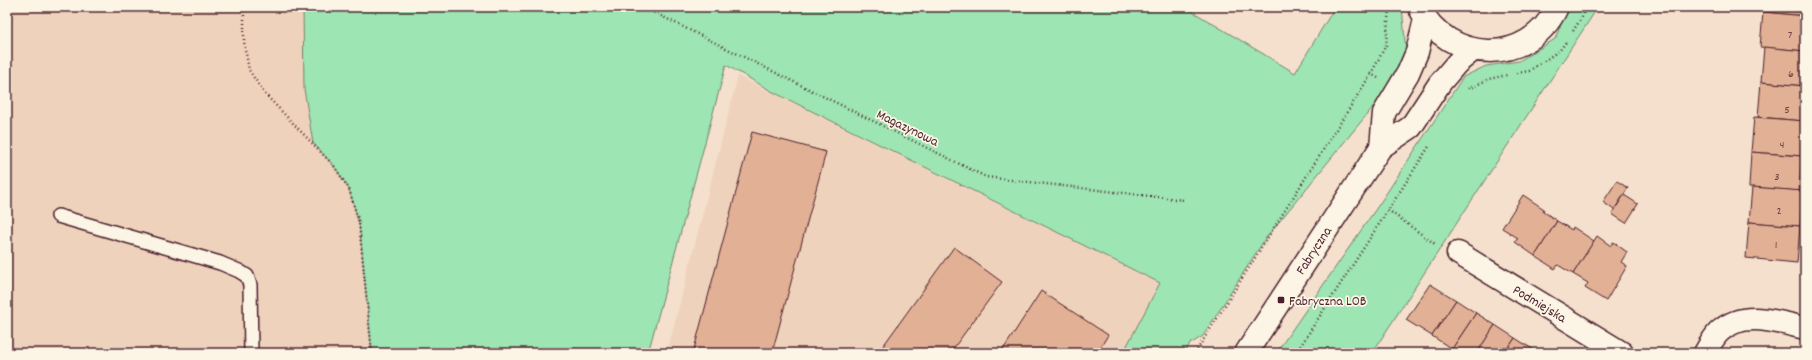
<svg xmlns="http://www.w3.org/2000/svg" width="1812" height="360" font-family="Dekko,sans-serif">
<rect width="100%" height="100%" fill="#f4e0cd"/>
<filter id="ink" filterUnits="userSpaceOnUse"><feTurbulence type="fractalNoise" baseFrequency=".025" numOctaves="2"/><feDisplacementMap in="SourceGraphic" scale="8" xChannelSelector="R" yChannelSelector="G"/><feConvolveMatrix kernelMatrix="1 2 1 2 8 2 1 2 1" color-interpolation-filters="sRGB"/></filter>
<g filter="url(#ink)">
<g fill="#efd2bc">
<polygon points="7,7 354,7 410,353 7,353"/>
<polygon points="738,76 1161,284 1137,353 667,353"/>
</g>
<g fill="#9de5b3" stroke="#74826f">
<polygon points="303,7 1185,7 1295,73 1335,7 1402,7 1406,51 1400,67 1382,96 1265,239 1203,336 1190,344 1184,353 1123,353 1160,283 773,92 726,65 648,353 372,353 359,223 349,189 334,166 313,143 304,89"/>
<polygon points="1568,7 1598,7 1372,353 1276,353 1380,203 1463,77 1486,66 1519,61 1555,39"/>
</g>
<g fill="#e2b095" stroke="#4a1f2b">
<polygon points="1764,7 1805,7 1805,16 1763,12"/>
<polygon points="1763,12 1805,16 1805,51 1760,47"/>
<polygon points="1764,47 1805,51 1805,86 1761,82"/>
<polygon points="1761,82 1805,86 1805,121 1758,117"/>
<polygon points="1754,117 1805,121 1802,156 1751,152"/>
<polygon points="752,132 826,152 772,353 693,353"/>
<polygon points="1751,152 1802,156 1799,191 1749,187"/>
<polygon points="1617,181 1628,188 1614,210 1603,202"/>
<polygon points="1752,187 1803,191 1800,226 1749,222"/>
<polygon points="1523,195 1544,209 1543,211 1557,221 1535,256 1515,242 1518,238 1502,228"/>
<polygon points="1624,195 1638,204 1626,223 1612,214"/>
<polygon points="1557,221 1572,230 1573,227 1594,241 1573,274 1558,265 1555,269 1535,256"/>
<polygon points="1749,222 1800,226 1797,263 1746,258"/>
<polygon points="1597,236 1611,246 1613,242 1627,252 1621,262 1627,266 1606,301 1585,288 1588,283 1573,274"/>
<polygon points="954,247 1002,282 950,353 878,353"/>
<polygon points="1430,284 1456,300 1432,336 1406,320"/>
<polygon points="1041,291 1108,335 1097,353 1001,353"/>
<polygon points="1456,300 1476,313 1452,349 1432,336"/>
<polygon points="1476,313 1495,325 1477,353 1458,353 1452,349"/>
<polygon points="1495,325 1515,338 1505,353 1477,353"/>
<polygon points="1515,338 1534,350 1533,353 1505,353"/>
</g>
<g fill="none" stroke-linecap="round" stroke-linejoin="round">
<defs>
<polyline id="service" points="58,216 220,263 239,271 247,276 250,285 251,353"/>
<g id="minor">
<polyline points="1458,253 1622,353"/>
<path d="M1705 353C1709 346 1713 338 1719 332 1743 309 1777 322 1805 328"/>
</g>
<g id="tertiary">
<path d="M1419 7C1448 64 1529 67 1557 7"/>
<polyline points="1381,147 1384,113 1408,73 1417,52 1425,19"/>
<polyline points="1246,353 1381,147 1411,127 1440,83 1457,63 1473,50"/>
</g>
</defs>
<use href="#service" stroke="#4a1f2b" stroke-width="16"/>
<use href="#minor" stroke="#4a1f2b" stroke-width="25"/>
<use href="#tertiary" stroke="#4a1f2b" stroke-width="25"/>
<g stroke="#4a1f2b" stroke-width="2.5" stroke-dasharray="1 3" stroke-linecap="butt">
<polyline points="244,7 244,42 249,70 264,93 334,166 349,189 359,223 372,353"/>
<polyline points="643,7 986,177 1184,200"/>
<polyline points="1573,31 1582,17 1586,7"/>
<polyline points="1544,61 1560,50 1566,42"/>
<polyline points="1517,73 1529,71 1540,63"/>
<polyline points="1378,78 1371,74 1386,45 1389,7"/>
<polyline points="1468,89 1489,79 1507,75"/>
<polyline points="1388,210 1435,244"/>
<polyline points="1195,353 1371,74"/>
<polyline points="1296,353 1430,145"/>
</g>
<use href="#service" stroke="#fcf5e5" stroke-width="13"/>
<use href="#minor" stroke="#fcf5e5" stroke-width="22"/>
<use href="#tertiary" stroke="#fcf5e5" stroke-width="22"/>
</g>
</g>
<rect fill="#4a1f2b" stroke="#fcf5e5" stroke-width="1.5" x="1277" y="296" width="8" height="8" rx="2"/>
<g text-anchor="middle" stroke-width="3.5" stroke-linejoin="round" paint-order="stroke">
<g font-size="12" fill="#704346">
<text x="1790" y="38">7</text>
<text x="1791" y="77">6</text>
<text x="1787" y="113">5</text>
<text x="1782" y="148">4</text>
<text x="1777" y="180">3</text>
<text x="1779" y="214">2</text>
<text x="1776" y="248">1</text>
</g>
<g font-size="14" fill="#4a1f2b" stroke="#fcf5e5">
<text transform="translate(908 127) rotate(26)" y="5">Magazynowa</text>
<text transform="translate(1313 250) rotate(-57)" y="5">Fabryczna</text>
<text transform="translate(1540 303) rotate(31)" y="5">Podmiejska</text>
</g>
<g font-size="14" fill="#4a1f2b" stroke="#fcf5e5" text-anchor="start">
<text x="1289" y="305">Fabryczna LOB</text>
</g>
</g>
<rect width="1812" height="360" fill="none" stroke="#fcf5e5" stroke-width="24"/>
<rect x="12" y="12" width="1788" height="336" fill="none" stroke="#4a1f2b" stroke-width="1.5" filter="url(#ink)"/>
</svg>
